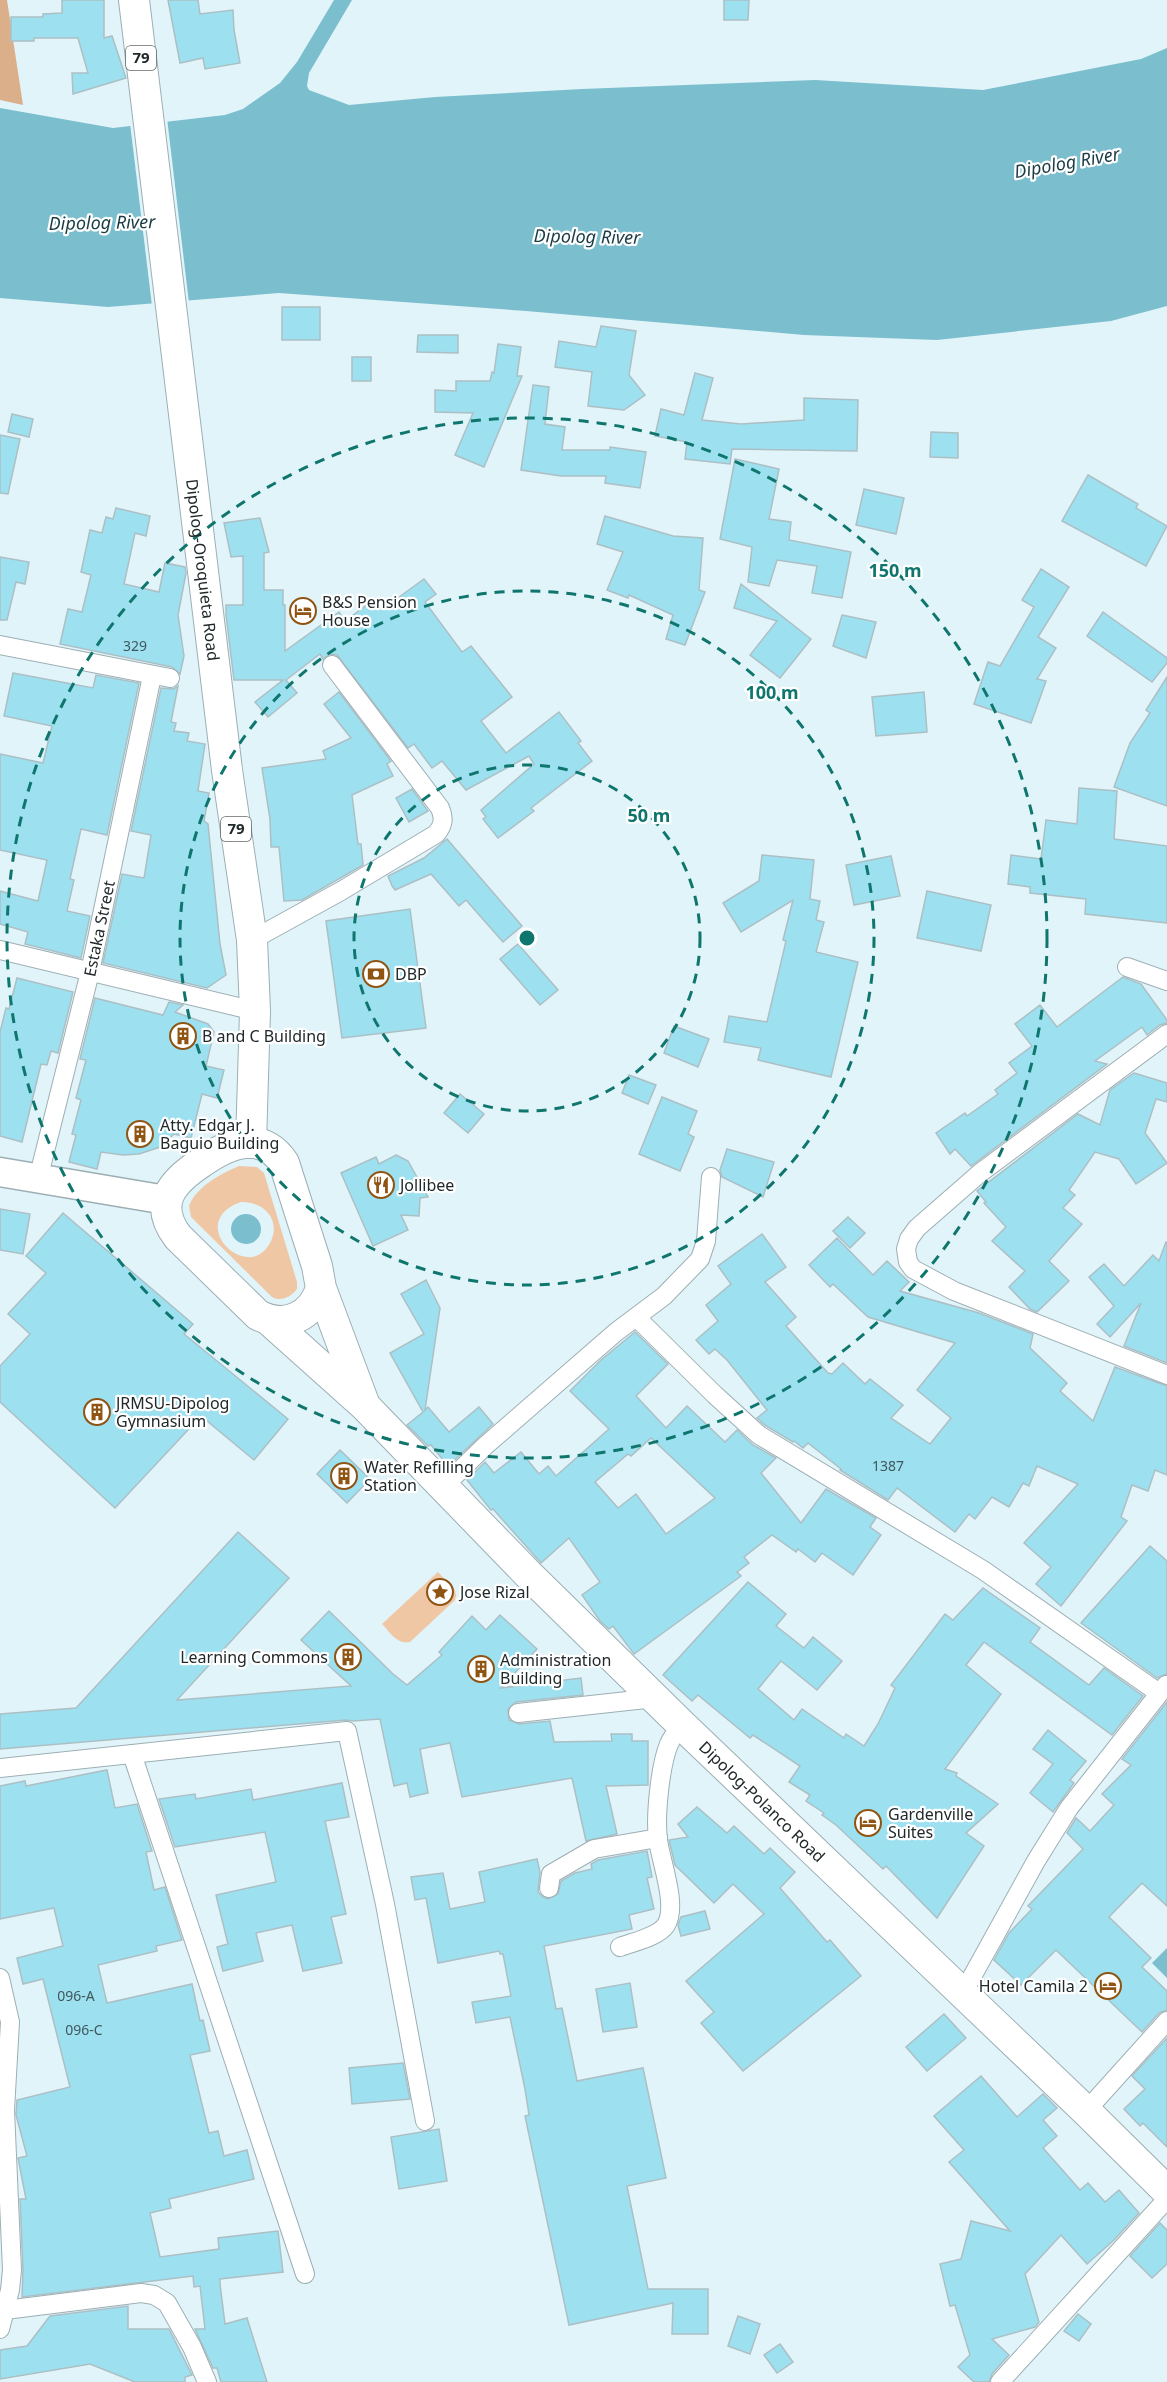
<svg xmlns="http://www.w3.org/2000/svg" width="1167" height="2382" font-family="'Noto Sans',sans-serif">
<rect width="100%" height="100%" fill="#e1f4f9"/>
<g fill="#efc7a5" fill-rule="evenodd">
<path d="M239 1166 257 1167 264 1173 297 1282V1289C291 1297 281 1302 272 1297L191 1217 189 1206C196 1187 222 1173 239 1166ZM241 1202C263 1201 281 1219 271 1241 249 1287 183 1222 241 1202Z"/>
<path d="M438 1572 455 1590 456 1596 455 1600 410 1642C397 1645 390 1632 382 1624Z"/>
</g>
<polygon fill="#daaf8a" points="0,0 7,0 23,105 0,100"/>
<g fill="#7bbece">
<polygon points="334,0 352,0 309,73 307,86 309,90 349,105 435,97 582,89 815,80 983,90 1141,59 1167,48 1167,306 1111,321 937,340 804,335 526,311 279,293 108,307 0,298 0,108 113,128 225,115 243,109 280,83 297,62"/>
<circle cx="246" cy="1229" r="15"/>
<polygon points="1167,1948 1167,1978 1152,1963"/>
</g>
<polygon fill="#e1f4f9" points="167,118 189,303 152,306 130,123"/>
<g fill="#9de1f1" stroke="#acbfc4" stroke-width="1.5" fill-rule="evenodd">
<polygon points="62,0 104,0 104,38 112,36 126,78 73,94 72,73 88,73 78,38 34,38 34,41 11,41 11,17 43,17 43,14 62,13"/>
<polygon points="168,0 198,0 200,14 233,10 234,30 240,63 205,69 203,58 180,63"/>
<polygon points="724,0 749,0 748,20 724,20"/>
<rect x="282" y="307" width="38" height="33"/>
<polygon points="601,326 636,331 629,375 645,395 624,410 588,406 592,372 555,367 559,341 596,347"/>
<polygon points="418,335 458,335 458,353 417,352"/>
<polygon points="498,344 521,347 517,376 522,376 484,467 455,455 473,413 435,412 435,390 456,391 456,381 490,381 492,372 494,373"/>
<rect x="352" y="357" width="19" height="24"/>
<polygon points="695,373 713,378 702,420 741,424 804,420 804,398 858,400 857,451 732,449 730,464 685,459 687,442 655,436 661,409 684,415"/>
<polygon points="533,385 549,387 545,424 565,427 562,450 610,450 610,447 646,452 640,488 605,483 606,476 561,476 521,470"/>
<polygon points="12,414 33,419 29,437 8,432"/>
<polygon points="931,432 958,433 958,458 930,457"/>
<polygon points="0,435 20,439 8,494 0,493"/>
<polygon points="735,459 779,469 769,519 791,522 789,540 851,552 842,598 812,593 817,566 777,560 769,586 748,582 752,547 720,539"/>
<polygon points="1088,475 1138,504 1136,508 1167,526 1146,566 1062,521"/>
<polygon points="864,489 904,498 896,534 856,525"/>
<polygon points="116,508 150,516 146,536 135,533 124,584 159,592 165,563 185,567 186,573 178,615 184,656 180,674 172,667 60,644 68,609 82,612 91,575 81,572 90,530 102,533 106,517 113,519"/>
<polygon points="605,516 673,536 703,538 699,590 705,592 685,645 666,639 673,615 629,595 628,598 607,590 623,552 597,544"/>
<polygon points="260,518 269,552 264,553 264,590 283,590 283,605 285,605 285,651 339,612 345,621 376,598 384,608 424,579 436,594 425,602 462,652 471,646 512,697 481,721 506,753 559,712 581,741 578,743 592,761 531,808 534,811 498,838 483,819 486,817 481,810 534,764 529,756 466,790 442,761 432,768 414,744 408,748 337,655 330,654 323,659 320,654 286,680 297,693 268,717 255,702 283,680 234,680 226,615 226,605 243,605 243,556 231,557 224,523"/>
<polygon points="0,557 29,562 25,584 16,582 7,620 0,620"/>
<polygon points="1041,569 1069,587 1038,637 1056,648 1037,679 1046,681 1031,723 974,704 988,662 1000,666 1034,607 1022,600"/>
<polygon points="741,584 811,639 780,678 750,655 777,621 734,608"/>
<polygon points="1103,612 1167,658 1167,663 1152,682 1087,636"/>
<polygon points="842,615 876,622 866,658 833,646"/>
<polygon points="13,673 93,688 96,675 139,683 107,835 81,829 70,879 74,880 67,911 90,916 81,958 25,944 28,932 0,924 0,891 38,901 47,860 0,850 0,754 43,763 52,726 4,716"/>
<polygon points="1167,677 1167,806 1114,787 1130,743 1150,713 1146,710"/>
<polygon points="178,686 171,722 176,723 174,731 189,733 187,741 205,744 198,791 209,793 204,821 208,824 220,944 226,975 207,988 103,963 122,874 144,878 151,835 131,831 161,688 173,689"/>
<polygon points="339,692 391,761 387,764 393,776 352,795 358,844 361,844 363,865 302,900 284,901 279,847 271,847 270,819 262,768 326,759 323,751 351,738 324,704"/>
<polygon points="924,692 927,732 876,736 872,697"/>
<polygon points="1079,788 1117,791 1114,839 1167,846 1167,923 1085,914 1086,899 1030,893 1030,887 1008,884 1011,855 1041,859 1046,820 1077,824"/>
<polygon points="412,789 428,811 409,822 396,798"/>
<polygon points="447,839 522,926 503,942 466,900 459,906 431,874 395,890 392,886 388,876 424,858"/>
<polygon points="762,855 814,860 810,899 820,901 816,920 824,922 816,952 858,962 831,1077 758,1060 761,1048 724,1042 729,1016 767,1022 786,941 783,940 793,900 741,932 723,903 759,881"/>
<polygon points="891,856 900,896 854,905 846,865"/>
<polygon points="927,891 991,905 981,951 917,938"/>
<polygon points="410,909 426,1028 342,1038 326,921"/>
<polygon points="518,944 558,990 540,1005 500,959"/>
<polygon points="1123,977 1141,984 1167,1020 1167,1023 1160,1025 1147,1035 1142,1027 1095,1061 1107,1064 971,1166 955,1149 950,1154 936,1133 965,1113 967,1116 998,1094 995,1090 1017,1073 1009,1063 1032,1046 1015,1024 1040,1005 1057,1027"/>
<polygon points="17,978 73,992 58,1053 51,1051 47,1065 41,1064 22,1142 0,1136 0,1032 6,1008 9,1009"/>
<polygon points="95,998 163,1015 169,1002 183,1005 175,1012 208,1024 214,1032 206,1066 224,1070 217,1098 202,1094 191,1138 174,1134 160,1147 139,1154 123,1155 101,1152 97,1169 69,1162 76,1135 72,1134 81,1100 76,1098 86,1060 80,1059"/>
<polygon points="674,1026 709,1039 698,1067 664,1053"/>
<polygon points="1134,1073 1167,1083 1167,1102 1156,1099 1145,1133 1167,1163 1136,1184 1119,1159 1095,1152 1069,1190 1075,1195 1063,1208 1082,1224 1049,1261 1069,1281 1037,1312 1030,1309 1009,1287 1025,1271 992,1241 1006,1227 984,1203 986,1202 977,1191 1078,1114 1100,1125 1110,1090"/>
<polygon points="629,1075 656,1085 648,1104 622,1093"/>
<polygon points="460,1094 484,1114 468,1133 444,1113"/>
<polygon points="662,1097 697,1111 688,1134 694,1137 680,1171 639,1154"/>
<polygon points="727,1149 774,1162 763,1197 722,1177 720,1170"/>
<polygon points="396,1155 408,1161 428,1197 420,1198 419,1216 401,1215 408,1230 373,1246 341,1173 376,1157 379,1164"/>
<polygon points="0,1209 30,1214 23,1254 0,1250"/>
<polygon points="63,1213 193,1324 184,1334 288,1419 254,1460 201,1416 115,1508 0,1402 0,1366 30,1334 8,1314 46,1273 26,1256"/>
<polygon points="848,1217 865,1233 850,1248 833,1231"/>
<polygon points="762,1234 786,1267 765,1282 796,1317 786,1326 828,1373 832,1374 843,1363 865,1384 870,1379 903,1405 891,1418 930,1444 951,1418 917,1390 955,1343 868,1317 833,1284 830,1287 809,1265 837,1238 873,1275 887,1261 909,1282 900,1291 979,1313 1033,1334 1030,1348 1067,1383 1060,1391 1093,1421 1115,1367 1167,1386 1167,1475 1155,1470 1148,1491 1132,1485 1121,1517 1127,1521 1061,1606 1036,1584 1051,1567 1024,1543 1078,1484 1037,1466 1029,1486 1023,1483 1009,1507 992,1497 975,1519 969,1514 955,1532 897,1488 888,1500 840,1470 841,1469 808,1443 803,1448 794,1441 793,1442 766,1426 757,1418 767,1410 727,1360 715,1349 709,1354 696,1340 718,1321 706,1305 731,1284 718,1266"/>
<polygon points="1166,1242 1167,1242 1167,1363 1124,1346 1141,1303 1110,1337 1097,1324 1114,1306 1089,1277 1104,1264 1124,1286 1153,1255 1159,1261"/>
<polygon points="426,1280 440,1308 425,1410 428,1407 449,1432 479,1407 493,1424 448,1466 431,1445 428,1446 407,1425 423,1412 390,1353 424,1334 401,1294"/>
<path d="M635 1332 668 1364 636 1396 666 1428 687 1406 725 1442 737 1430 753 1445 776 1458 761 1473 801 1523 826 1489 876 1518 870 1527 881 1535 853 1575 822 1553 815 1562 798 1549 796 1552 772 1535 744 1557 749 1563 737 1572 741 1576 634 1654 613 1626 609 1629 600 1621 582 1595 600 1582 569 1538 541 1563 493 1509 491 1510 467 1480 485 1462 494 1473 521 1452 539 1474 548 1466 556 1476 609 1429 570 1391 601 1360ZM651 1438 715 1498 666 1534 636 1494 618 1508 595 1482 628 1454 631 1456Z"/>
<polygon points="340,1450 370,1479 347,1503 317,1474"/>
<polygon points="238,1532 289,1578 177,1700 351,1686 301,1640 329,1611 393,1674 407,1685 442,1655 439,1652 472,1616 486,1630 500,1615 537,1649 501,1688 581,1678 583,1695 516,1702 508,1709 509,1720 519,1724 550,1721 554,1742 612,1741 611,1734 632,1734 632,1741 648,1741 648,1785 606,1786 617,1834 586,1841 572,1778 462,1797 450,1743 420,1749 428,1793 410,1797 407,1783 394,1786 380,1719 353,1721 346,1720 0,1749 0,1714 76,1708"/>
<polygon points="1150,1546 1167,1561 1167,1674 1157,1678 1081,1623"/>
<polygon points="748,1582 786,1614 776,1626 804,1648 813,1637 842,1661 817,1690 781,1661 758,1689 794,1720 802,1709 844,1738 846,1734 864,1746 878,1724 895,1688 891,1685 945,1614 953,1620 983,1588 1040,1628 1030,1642 1089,1685 1104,1668 1143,1696 1112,1735 984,1642 966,1665 1001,1694 945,1769 957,1773 956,1776 998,1804 966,1833 984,1846 937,1918 886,1866 883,1869 836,1825 822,1815 824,1813 806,1801 810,1795 789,1782 800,1766 753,1735 750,1738 698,1695 692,1701 663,1675"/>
<polygon points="1167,1702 1167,1906 1142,1883 1109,1917 1151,1958 1142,1967 1167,1991 1167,2010 1159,2013 1142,2032 1056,1950 1021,1985 994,1960 1009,1933 1032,1909 1028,1906 1083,1849 1067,1833 1076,1818 1090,1831 1114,1805 1102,1794 1131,1765 1122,1759"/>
<polygon points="1048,1730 1086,1761 1070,1780 1074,1783 1053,1812 1030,1793 1053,1764 1033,1749"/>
<polygon points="107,1770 115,1808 137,1804 152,1851 146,1852 154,1890 165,1887 182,1940 156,1946 157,1951 98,1965 107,2003 192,1984 200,2021 203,2020 210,2051 190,2055 209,2133 218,2131 224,2156 247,2150 254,2179 169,2199 171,2208 150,2213 160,2257 219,2249 218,2238 278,2231 283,2272 220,2279 220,2284 225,2324 247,2318 267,2382 221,2382 217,2368 213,2368 195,2329 205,2329 200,2286 194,2287 193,2276 22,2297 23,2270 20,2199 26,2199 18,2158 27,2156 16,2115 17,2100 70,2087 43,1979 23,1984 17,1958 63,1946 54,1908 0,1919 0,1786 25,1781 26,1786"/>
<polygon points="342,1783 349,1817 325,1821 346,1914 331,1917 342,1963 303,1971 292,1925 256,1933 263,1961 223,1971 217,1947 228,1944 216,1895 276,1882 265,1832 175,1847 159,1799 195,1794 196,1799 251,1789 253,1800"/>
<polygon points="697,1807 727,1833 734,1826 764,1854 770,1848 795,1872 780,1888 827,1942 830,1940 861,1976 743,2071 701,2023 714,2012 686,1981 764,1914 733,1884 714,1903 675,1865 669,1840 688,1837 678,1824"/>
<polygon points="647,1851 652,1877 647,1878 654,1909 629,1915 632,1929 544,1946 556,2009 562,2008 577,2081 643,2068 666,2178 627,2186 648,2289 708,2289 708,2334 672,2334 673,2303 569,2325 525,2116 529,2115 525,2089 510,2017 476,2023 472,2002 511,1996 503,1954 500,1954 499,1951 438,1963 426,1898 415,1900 411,1877 443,1873 450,1909 485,1902 479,1872 537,1859 540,1872 538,1892 543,1897 548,1899 558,1894 561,1881 575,1873 592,1869 591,1864 598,1860"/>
<polygon points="705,1911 710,1929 681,1936 678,1925 681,1917"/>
<polygon points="630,1983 637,2027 603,2032 596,1989"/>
<polygon points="944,2014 966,2038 927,2071 906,2047"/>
<polygon points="1167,2038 1167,2147 1143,2123 1140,2126 1124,2109 1145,2089 1132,2076"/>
<polygon points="403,2063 410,2099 352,2104 349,2068"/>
<polygon points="981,2076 1017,2117 1043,2094 1057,2108 1043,2120 1057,2136 1043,2148 1080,2190 1088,2183 1105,2202 1119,2190 1139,2213 1114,2240 1087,2264 1061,2235 1025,2274 1039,2322 1035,2327 992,2339 1009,2355 992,2374 989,2382 974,2382 958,2367 970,2355 955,2305 950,2306 940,2264 961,2259 971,2221 1010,2231 949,2162 964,2150 934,2116"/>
<polygon points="439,2129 447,2181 399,2189 391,2137"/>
<polygon points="1160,2223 1167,2230 1167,2264 1152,2278 1130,2256"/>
<polygon points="128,2306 128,2329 169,2329 192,2375 185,2377 185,2382 135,2382 90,2364 0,2379 0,2350 27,2346 50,2316"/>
<polygon points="1078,2314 1091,2324 1079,2341 1064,2331"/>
<polygon points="738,2316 760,2324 750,2354 728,2346"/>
<polygon points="780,2344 793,2362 777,2373 764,2355"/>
</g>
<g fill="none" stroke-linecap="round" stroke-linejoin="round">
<defs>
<g id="minor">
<polyline points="0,645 170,678"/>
<path d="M252 940 341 891 436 834C444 825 444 818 440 808L332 665"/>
<polyline points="0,950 255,1011"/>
<polyline points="1127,967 1167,981"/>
<polyline points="1167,1034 980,1173 917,1228 909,1239 906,1249 908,1262 913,1269 954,1291 1167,1375"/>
<path id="s1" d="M38 1179 90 972 152 676"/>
<polyline points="634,1319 641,1322 715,1395 759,1435 983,1570 1159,1693"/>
<polyline points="443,1487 485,1446 616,1332 664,1296 700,1259 706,1241 711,1177"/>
<polyline points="518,1713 655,1698"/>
<polyline points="132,1754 305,2274"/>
<polyline points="0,1768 347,1731 385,1904 425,2121"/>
<polyline points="549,1888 551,1874 594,1849 658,1838"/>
<path d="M620 1947C633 1942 658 1937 666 1925 678 1906 661 1862 658 1840 655 1816 660 1766 669 1744 672 1737 677 1731 682 1725"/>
<polyline points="0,1978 10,2022 5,2110 12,2270 10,2290 0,2329"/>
<polyline points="963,1993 1036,1861 1069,1808 1166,1685"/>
<polyline points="1086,2111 1167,2021"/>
<polyline points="5,2310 141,2293 154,2295 167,2303 192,2347 207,2382"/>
<polyline points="1000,2382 1167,2199"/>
</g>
<polyline id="primary" points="0,1172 166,1200"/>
<g id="trunk">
<path id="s2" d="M134 0 227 770 252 940 255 1011 251 1143"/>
<path d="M321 1288C312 1317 285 1329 258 1315L178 1237C152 1203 173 1181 202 1162 229 1143 262 1130 284 1163L317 1266 321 1288 364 1403"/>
<path id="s3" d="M270 1321 365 1406 529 1575 682 1725 1086 2111 1167 2191"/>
</g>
</defs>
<use href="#minor" stroke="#9cafb4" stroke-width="20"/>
<use href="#primary" stroke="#9cafb4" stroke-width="31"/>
<use href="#trunk" stroke="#9cafb4" stroke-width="32"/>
<use href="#minor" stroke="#fff" stroke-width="18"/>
<use href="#primary" stroke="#fff" stroke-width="28"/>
<use href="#trunk" stroke="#fff" stroke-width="30"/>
</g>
<g fill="none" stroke="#0f766e" stroke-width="3" stroke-dasharray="10 8">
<circle cx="527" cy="938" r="173"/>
<circle cx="527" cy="938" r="347"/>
<circle cx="527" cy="938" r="520"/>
</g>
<defs>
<symbol id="hotel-ring" viewBox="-11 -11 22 22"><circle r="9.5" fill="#fff" stroke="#8f5412" stroke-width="1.5"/><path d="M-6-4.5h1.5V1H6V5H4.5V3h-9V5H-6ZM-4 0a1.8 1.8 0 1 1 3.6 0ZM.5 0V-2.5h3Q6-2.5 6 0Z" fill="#8f5412"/></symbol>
<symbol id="bank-ring" viewBox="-11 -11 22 22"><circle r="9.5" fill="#fff" stroke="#8f5412" stroke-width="1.5"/><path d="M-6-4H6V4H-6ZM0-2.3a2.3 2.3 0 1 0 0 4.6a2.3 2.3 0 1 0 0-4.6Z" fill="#8f5412"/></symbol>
<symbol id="building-ring" viewBox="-11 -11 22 22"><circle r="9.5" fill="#fff" stroke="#8f5412" stroke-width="1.5"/><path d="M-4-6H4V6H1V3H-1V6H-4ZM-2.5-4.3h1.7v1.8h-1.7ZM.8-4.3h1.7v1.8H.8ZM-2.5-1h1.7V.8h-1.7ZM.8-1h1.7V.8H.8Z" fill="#8f5412"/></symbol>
<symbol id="restaurant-ring" viewBox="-11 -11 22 22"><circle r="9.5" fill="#fff" stroke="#8f5412" stroke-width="1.5"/><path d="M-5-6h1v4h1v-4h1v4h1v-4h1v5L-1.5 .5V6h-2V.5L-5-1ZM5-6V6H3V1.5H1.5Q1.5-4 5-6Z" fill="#8f5412"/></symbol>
<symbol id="sight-ring" viewBox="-11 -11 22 22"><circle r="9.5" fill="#fff" stroke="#8f5412" stroke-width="1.5"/><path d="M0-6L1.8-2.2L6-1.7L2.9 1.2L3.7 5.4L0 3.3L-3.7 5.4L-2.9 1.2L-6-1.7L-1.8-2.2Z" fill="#8f5412"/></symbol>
</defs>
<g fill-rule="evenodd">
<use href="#hotel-ring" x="288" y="596" width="30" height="30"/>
<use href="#bank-ring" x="361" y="959" width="30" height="30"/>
<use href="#building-ring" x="168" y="1021" width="30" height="30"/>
<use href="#building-ring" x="125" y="1119" width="30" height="30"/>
<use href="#restaurant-ring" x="366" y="1170" width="30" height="30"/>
<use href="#building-ring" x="82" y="1397" width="30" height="30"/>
<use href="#building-ring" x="329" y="1461" width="30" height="30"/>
<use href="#sight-ring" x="425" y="1577" width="30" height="30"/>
<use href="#building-ring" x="333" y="1642" width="30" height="30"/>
<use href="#building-ring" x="466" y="1654" width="30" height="30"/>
<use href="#hotel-ring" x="853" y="1808" width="30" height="30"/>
<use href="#hotel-ring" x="1093" y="1971" width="30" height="30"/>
</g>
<g text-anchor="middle" stroke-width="4.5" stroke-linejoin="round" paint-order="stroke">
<g font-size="14" fill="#40575c">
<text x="135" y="651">329</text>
<text x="888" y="1471">1387</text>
<text x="76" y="2001">096-A</text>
<text x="84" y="2035">096-C</text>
</g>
<g fill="#fff" stroke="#64696a" stroke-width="1.5">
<rect x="126" y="46" width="30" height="24" rx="4.5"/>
<rect x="221" y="817" width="30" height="24" rx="4.5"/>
</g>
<g font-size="15" font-weight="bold" fill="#21292a">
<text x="141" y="63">79</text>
<text x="236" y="834">79</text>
</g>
<g font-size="16" fill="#21292a" stroke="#fff">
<text dy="6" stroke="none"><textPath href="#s2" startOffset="574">Dipolog-Oroquieta Road</textPath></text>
<text dy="6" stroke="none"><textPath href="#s1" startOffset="258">Estaka Street</textPath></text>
<text dy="6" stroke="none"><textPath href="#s3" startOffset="688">Dipolog-Polanco Road</textPath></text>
</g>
<g font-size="16" fill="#21292a" stroke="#fff" text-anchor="start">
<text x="322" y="608">B&amp;S Pension<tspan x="322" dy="18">House</tspan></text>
<text x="395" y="980">DBP</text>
<text x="202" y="1042">B and C Building</text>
<text x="160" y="1131">Atty. Edgar J.<tspan x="160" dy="18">Baguio Building</tspan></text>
<text x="400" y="1191">Jollibee</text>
<text x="116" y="1409">JRMSU-Dipolog<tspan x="116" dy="18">Gymnasium</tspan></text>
<text x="364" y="1473">Water Refilling<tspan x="364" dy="18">Station</tspan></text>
<text x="460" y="1598">Jose Rizal</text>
<text x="328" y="1663" text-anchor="end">Learning Commons</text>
<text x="500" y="1666">Administration<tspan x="500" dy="18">Building</tspan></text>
<text x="888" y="1820">Gardenville<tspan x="888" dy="18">Suites</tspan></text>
<text x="1088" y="1992" text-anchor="end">Hotel Camila 2</text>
</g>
<g font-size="18" font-style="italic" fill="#1b3c44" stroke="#fff">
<text transform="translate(1067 163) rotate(-10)" y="6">Dipolog River</text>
<text transform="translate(102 223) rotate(-1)" y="6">Dipolog River</text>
<text transform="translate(587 237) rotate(1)" y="6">Dipolog River</text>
</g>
</g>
<circle cx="527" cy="938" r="9" fill="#0f766e" stroke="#fff" stroke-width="3"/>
<g font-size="18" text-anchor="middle" font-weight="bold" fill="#0f766e" stroke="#fff" stroke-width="4.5" stroke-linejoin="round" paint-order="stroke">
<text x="895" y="577">150 m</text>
<text x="772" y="699">100 m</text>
<text x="649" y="822">50 m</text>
</g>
</svg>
